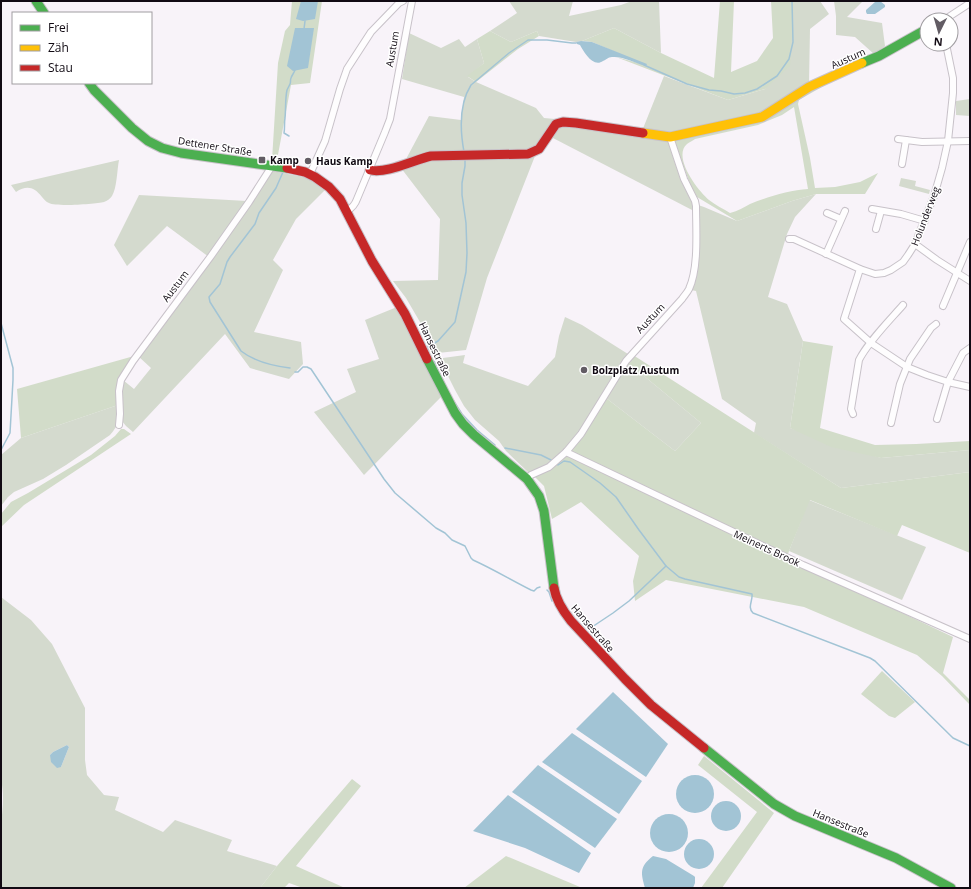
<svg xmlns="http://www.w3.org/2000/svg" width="971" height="889" font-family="'Open Sans',sans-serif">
<rect width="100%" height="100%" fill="#f8f3f9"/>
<g fill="#d4dace" fill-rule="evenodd">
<polygon points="509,1 573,1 569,16 621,5 632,1 659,1 661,53 614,28 582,41 576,42 539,36 537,31 511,42 490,31 517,13"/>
<polygon points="794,1 820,1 829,14 810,29 809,84 760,114 675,133 642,131 664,76 728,100 765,89"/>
<polygon points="834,1 863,1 847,17 882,23 885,46 874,54 855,37 836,35 836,16"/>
<polygon points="409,33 441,48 459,39 465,47 477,39 484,63 468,77 476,82 536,108 544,118 555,119 547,134 535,148 522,151 405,161 429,116 461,120 464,97 402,79"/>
<polygon points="970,99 970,116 956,115 956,101"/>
<polygon points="564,123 666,139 669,143 692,202 694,211 551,137 558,125"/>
<polygon points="535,156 487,278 466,350 438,353 406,298 393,281 438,280 440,219 401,168 425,159"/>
<path d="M119 160C117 170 117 188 112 196 110 199 107 201 104 202 96 204 56 207 49 203 46 202 44 199 42 197 34 187 27 185 16 192L11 185Z"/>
<polygon points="272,171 304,177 315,182 326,189 296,219 273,260 283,270 254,332 301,342 303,364 289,379 250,368 225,334 133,432 126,426 122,421 121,387 123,380 134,389 151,368 138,356"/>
<polygon points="901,178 916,181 915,186 930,190 929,194 899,186"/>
<polygon points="816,194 795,217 787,234 768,297 787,304 803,341 790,428 881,458 970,450 970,472 841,488 754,433 756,423 722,399 696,291 691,290 698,205 704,207 737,221 792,201"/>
<polygon points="139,195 247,201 209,257 167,226 127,266 114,245"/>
<polygon points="397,307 441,397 364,475 314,412 356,392 347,369 379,359 365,320"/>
<polygon points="565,317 582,325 628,354 622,361 581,433 564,451 547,466 530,474 506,451 499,441 475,420 464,406 455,390 440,360 443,358 465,355 463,363 528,386 555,357 559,336"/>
<polygon points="627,362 701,423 675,451 606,398"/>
<path d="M118 405C118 419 120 424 110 435L66 465 43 479 14 492 8 497 1 506V455L21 438Z"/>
<polygon points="809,500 926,547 902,600 789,551"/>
<path d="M1 597 31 620 52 644 85 708V760L87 775 104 795 119 797 115 810 163 832 175 820 232 840 227 851 277 866 260 888H1C1 868 0 848 1 828 2 811 5 796 1 780ZM67 745 69 747 61 767 50 755 53 752Z"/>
</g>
<g fill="#d2dcc9" fill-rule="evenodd">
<polygon points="292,1 322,1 310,83 291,85 277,160 272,160 278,63 285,31 290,25"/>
<polygon points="720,1 734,1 731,72 757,61 773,38 771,1 794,1 790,66 765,89 728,100 616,57 646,65 592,42 582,41 614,28 661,53 714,78"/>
<polygon points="490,31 511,42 537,31 539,36 518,49 476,82 467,76 484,63 477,39"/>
<path d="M827 84 799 100 798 104 810 158 815 188 835 187 860 182 878 173 865 194H816L792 201 737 221 697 197 691 186 674 142 676 138 736 126 808 91ZM794 107 808 189C790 190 767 197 750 204 744 207 738 211 730 213 724 209 715 205 709 200 698 191 672 157 687 144 689 142 693 141 695 139L758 125 782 115Z"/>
<polygon points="803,341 833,346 820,428 875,445 916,444 970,441 970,450 881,458 831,447 790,428"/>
<polygon points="633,355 841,488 970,472 970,553 902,525 897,536 810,500 789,551 786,561 896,610 953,637 943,673 970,700 970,705 942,676 917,655 804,607 666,580 635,601 633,581 639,556 581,502 552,519 544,486 534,476 550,468 606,398 675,451 701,423 627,362"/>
<polygon points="134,356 125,369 118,405 21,438 17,389"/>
<polygon points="121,429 124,429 131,434 24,505 1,527 1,514 11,502 28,493 91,455 115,436"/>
<polygon points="882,671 915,702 895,718 889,716 861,694"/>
<polygon points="704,756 774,813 722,888 701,888 757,812 698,765"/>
<polygon points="352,779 361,786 296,866 345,888 303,888 289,883 284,888 260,888 277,866"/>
<polygon points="506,856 580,887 582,888 464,888"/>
</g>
<g fill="#a2c4d5">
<polygon points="301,1 318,1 315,19 303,21 296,19"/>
<polygon points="877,1 880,1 885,5 885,7 875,14 867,14 866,12 866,10 875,2"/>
<polygon points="295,28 314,28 308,68 293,71 287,66"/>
<path d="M581 41 592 42 647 64 646 66C635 63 623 56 612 57 608 57 606 60 603 61 593 68 584 52 580 45L577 44 576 42Z"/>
<polygon points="613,692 668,744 646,777 576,729"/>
<polygon points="572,733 642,781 619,814 542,762"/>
<polygon points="67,745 69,747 61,767 57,768 51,762 50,755 53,752"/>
<polygon points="538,765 617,819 595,848 512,792"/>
<circle cx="695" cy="794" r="19"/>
<polygon points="508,795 591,853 579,873 525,848 473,831"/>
<circle cx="726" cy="816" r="15"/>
<circle cx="669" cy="833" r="19"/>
<circle cx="699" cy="854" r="15"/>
<path d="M653 856 666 859 694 876 695 877V883L693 888H645C641 873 639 867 653 856Z"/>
</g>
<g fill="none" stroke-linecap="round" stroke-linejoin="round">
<g stroke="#a2c4d5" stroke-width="1.5">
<polyline points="304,29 305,21"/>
<polyline points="644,65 687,84 709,90 721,91 734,94 745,93 757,89 777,76 789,59 793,42 792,1"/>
<path d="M289 136 284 133C285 129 284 123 285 118 286 109 285 99 287 90 288 88 289 86 290 84 291 82 290 80 291 78 292 75 294 73 295 70"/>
<path d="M464 152C460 130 459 104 471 85L509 53 528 40H547L572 43H576"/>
<path d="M283 172 276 188 259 213 255 224 230 257 227 262 220 284 209 297 210 302 241 351C255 362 273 366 290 368"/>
<polyline points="1,323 13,368 13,380 10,433 1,450"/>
<polyline points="433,344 438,341 455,322 466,272 467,253 466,223 462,195 462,183 465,166 465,159"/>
<polyline points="428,346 429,350"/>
<polyline points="434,361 449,393"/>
<path d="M295 372H298L303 367H307L311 369 384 479 395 493 436 528 445 533 452 540 465 546 471 558 473 560C493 569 511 580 531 590L534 591 537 588 540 587"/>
<polyline points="453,400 462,414 477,430 495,445"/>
<polyline points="505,448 541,455 553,461"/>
<path d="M556 463 558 465 564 461 570 462 600 483 616 497 639 530 666 566 679 577 685 579 752 594C753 601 747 607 753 613L870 658 875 661 953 738 970 746"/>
<polyline points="547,590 549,592 552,601"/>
<polyline points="592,627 613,613 629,601 666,566"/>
</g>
<defs>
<g id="street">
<polyline points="944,20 970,3"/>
<polyline points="898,139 922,142 970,141"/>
<polyline points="902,164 906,140"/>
<polyline points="310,174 325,141 340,89 347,69 371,32 399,3 403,1"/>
<polyline points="872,209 901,214 925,221"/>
<path d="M347 211C352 208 355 205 357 199L385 132 390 119 412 1"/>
<polyline points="827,213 841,219"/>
<polyline points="876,229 881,211"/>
<polyline points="789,239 794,239 860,269 875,274 884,273 891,270 903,262 908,255 915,244 934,196 942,168 948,141 953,93 953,78 946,44"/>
<polyline points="915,244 937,260 970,281"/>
<polyline points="826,254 845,211"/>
<polyline points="860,269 844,319 871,343 907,367 927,375 948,382 970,387"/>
<polyline points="943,306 970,242"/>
<path d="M853 414 851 409 859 360C868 342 889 321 903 305"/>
<polyline points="937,419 948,382 963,353 970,348"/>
<polyline points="891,423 900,384 910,359 931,328 936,324"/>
<polyline points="119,425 120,414 119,391 121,380 133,361 211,256 249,202 272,166"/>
<polyline points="566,452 803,565 970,639"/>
<path d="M527 479 531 475 549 467 566 452 581 434 626 361 682 299C684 296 687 293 689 289 699 267 696 230 696 206L695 201 684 179 670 137"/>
</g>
<g id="fast">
<polyline points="36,1 44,13"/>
<polyline points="862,63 879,56 927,29"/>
<polyline points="89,83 94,90 132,128 148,141 162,148 181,153 287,168"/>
<polyline points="427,359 455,413 463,424 474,435 527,479 539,496 544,511 554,588"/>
<polyline points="704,748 774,804 795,816 896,858 951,888"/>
</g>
<polyline id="slow" points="643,133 670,137 762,117 809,87 862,63"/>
<g id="jam">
<polyline points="287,168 305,172 315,177 329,187 340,199 372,261 405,314 427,359"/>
<path d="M370 170C386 174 414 160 431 156L528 154 539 149 556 124 563 122 576 123 643 133"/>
<path d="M554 588C556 600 563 611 571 621L625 679 651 705 704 748"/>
</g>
</defs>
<use href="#street" stroke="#c8c2c9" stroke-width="8"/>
<use href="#fast" stroke="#c8c2c9" stroke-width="11"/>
<use href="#slow" stroke="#c8c2c9" stroke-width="11"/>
<use href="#jam" stroke="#c8c2c9" stroke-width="11"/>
<use href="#street" stroke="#fefdfe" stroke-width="6"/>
<use href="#fast" stroke="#4caf50" stroke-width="9"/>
<use href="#slow" stroke="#ffc107" stroke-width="9"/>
<use href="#jam" stroke="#c62828" stroke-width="9"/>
</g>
<g fill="#625c64" stroke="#fff" stroke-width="1.5">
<rect x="258" y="156" width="8" height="8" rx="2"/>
<circle cx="308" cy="161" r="4"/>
<circle cx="584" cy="370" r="4"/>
</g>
<g text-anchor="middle" stroke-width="3" stroke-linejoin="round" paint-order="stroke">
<g font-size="10" fill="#110a13" stroke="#fff">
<text transform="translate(392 49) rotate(-80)" y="4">Austum</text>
<text transform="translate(848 58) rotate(-24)" y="4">Austum</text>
<text transform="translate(215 146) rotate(9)" y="4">Dettener Straße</text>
<text transform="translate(925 216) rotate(-69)" y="4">Holunderweg</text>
<text transform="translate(175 286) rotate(-53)" y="4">Austum</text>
<text transform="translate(650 318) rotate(-47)" y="4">Austum</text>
<text transform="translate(435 349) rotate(64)" y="4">Hansestraße</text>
<text transform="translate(767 548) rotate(25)" y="4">Meinerts Brook</text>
<text transform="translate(593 628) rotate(49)" y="4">Hansestraße</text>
<text transform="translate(841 823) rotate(22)" y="4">Hansestraße</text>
</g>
<g font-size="10" font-weight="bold" fill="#110a13" stroke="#fff" text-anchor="start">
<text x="270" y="164">Kamp</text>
<text x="316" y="165">Haus Kamp</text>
<text x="592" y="374">Bolzplatz Austum</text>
</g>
</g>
<rect width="971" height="889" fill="none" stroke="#110a13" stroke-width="4"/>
<rect x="12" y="12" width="140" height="72" fill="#ffffff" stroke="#a09da1"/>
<rect x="20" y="25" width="20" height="6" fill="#4caf50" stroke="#a09da1"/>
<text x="48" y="32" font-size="12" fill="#110a13">Frei</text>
<rect x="20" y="45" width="20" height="6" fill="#ffc107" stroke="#a09da1"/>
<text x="48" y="52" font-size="12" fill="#110a13">Zäh</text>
<rect x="20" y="65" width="20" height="6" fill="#c62828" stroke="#a09da1"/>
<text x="48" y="72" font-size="12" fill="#110a13">Stau</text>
<g transform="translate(939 32) rotate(185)"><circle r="19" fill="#ffffff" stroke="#a09da1"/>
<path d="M0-3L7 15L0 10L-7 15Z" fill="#625c64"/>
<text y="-6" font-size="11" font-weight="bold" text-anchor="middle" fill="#110a13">N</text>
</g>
</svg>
